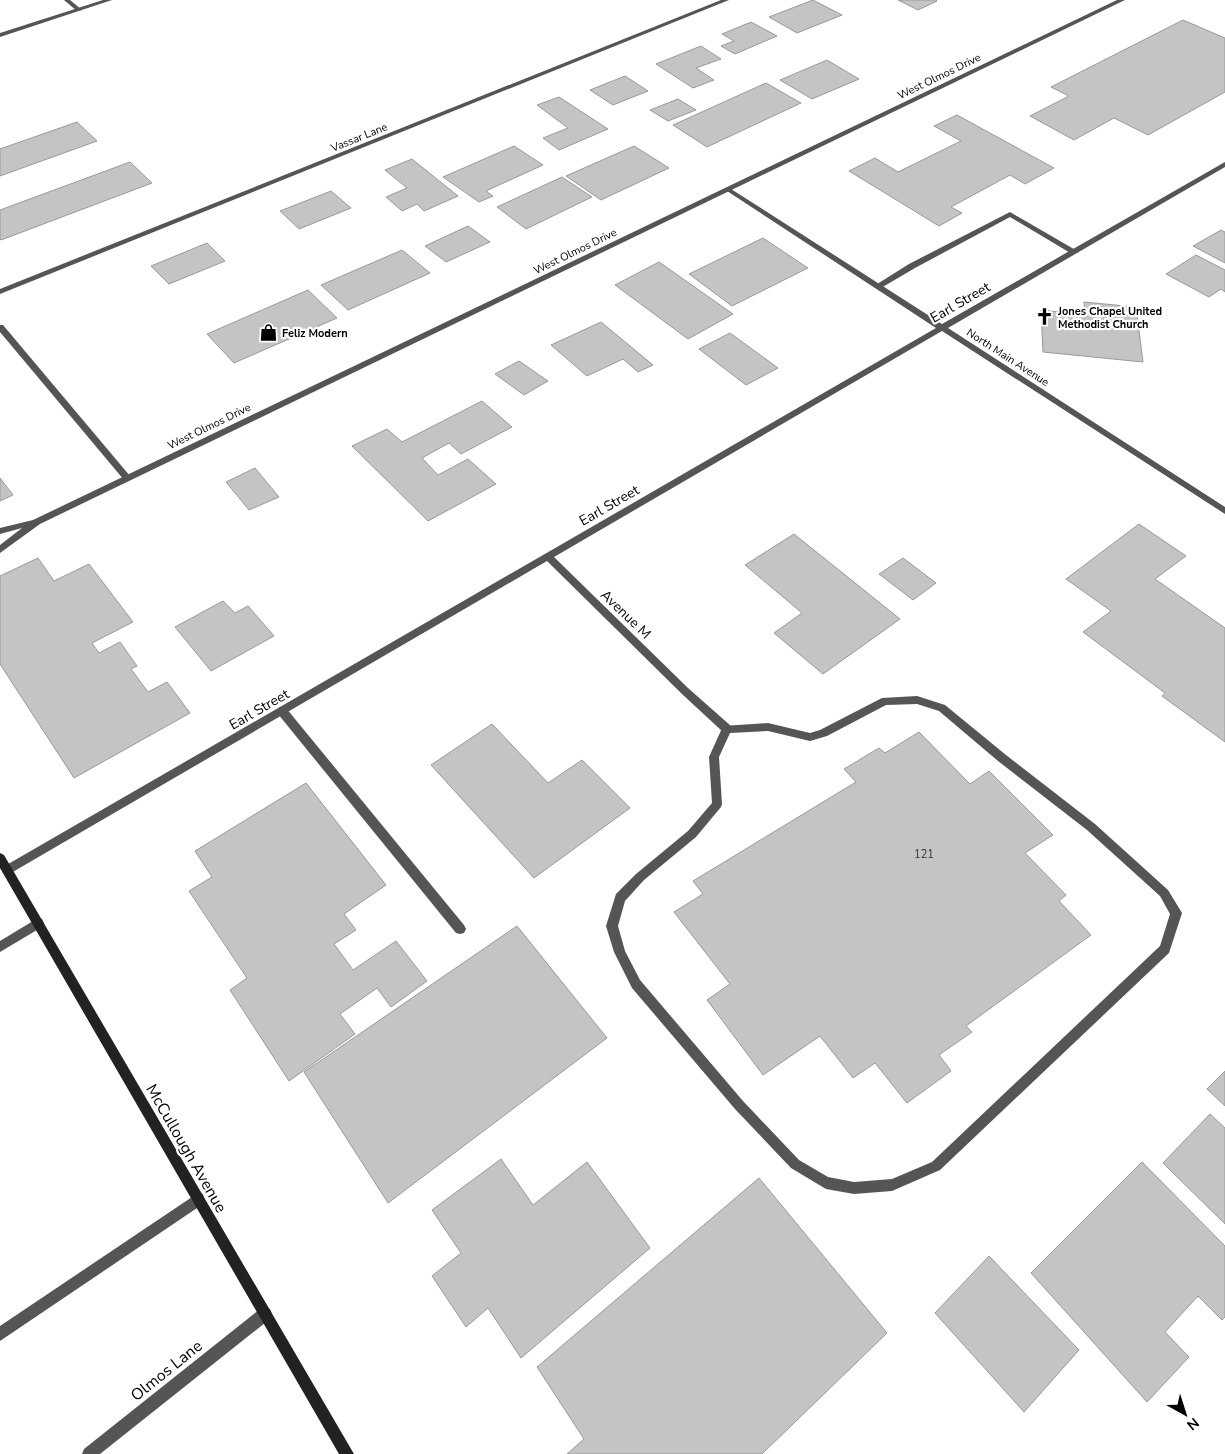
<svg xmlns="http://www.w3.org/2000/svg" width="1225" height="1454" font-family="'Nunito Sans',sans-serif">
<rect width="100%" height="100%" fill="#fff"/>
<g fill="#c4c4c4" stroke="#999">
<polygon points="813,0 842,15 797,33 769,17"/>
<polygon points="898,0 936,0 937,1 918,10"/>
<polygon points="1183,20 1225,38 1225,92 1148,135 1114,118 1074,140 1030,116 1069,96 1051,87"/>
<polygon points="751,22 777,36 735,54 721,46 734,41 722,34"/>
<polygon points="701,46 721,59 696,68 714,80 693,88 656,64"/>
<polygon points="827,60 859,79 812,99 780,80"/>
<polygon points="625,76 648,91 613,105 590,90"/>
<polygon points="766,83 801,103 707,147 673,125"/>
<polygon points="559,97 608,129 559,150 543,138 568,128 537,105"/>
<polygon points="678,99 696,110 668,121 650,110"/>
<polygon points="957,115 1054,168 1025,184 1010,175 951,207 962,213 939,226 849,171 875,158 898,172 961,141 934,126"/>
<polygon points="77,122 97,141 0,176 0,149"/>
<polygon points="514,146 543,165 486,191 493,196 479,202 443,177"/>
<polygon points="634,146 669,168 601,200 566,176"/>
<polygon points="412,159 458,196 424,211 417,204 402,211 386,197 407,188 385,170"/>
<polygon points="130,162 152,183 1,240 0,239 0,210"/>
<polygon points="562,177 592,197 526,229 497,207"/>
<polygon points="331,191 351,208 299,229 280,211"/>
<polygon points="468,226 490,242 446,262 425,246"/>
<polygon points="1221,230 1225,232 1225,263 1193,246"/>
<polygon points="763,238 808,268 732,306 689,274"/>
<polygon points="207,243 225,261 169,284 151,266"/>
<polygon points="402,250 430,273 348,310 321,285"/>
<polygon points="1196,255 1225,270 1225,292 1221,289 1209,297 1166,274"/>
<polygon points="659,262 733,314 688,339 615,285"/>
<polygon points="308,290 337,318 234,363 207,334"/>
<polygon points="1084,302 1136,307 1143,362 1043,352 1041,310 1085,315"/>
<polygon points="601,322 653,365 638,372 623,359 587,376 551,345"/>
<polygon points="730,333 778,368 746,385 699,349"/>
<polygon points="519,361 548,381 524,395 495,374"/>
<polygon points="482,401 512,427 461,454 449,443 422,458 438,475 468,459 496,484 428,521 352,446 387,429 402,442"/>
<polygon points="255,468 279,497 249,510 226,482"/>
<polygon points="0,478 13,495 0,501"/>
<polygon points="1139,524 1186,556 1155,579 1225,628 1225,742 1162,696 1165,693 1083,632 1111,611 1066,579"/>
<polygon points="794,534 900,619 823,674 774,633 802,613 745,565"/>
<polygon points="38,558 54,581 89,564 133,622 92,643 99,653 120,642 137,666 131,669 148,692 167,682 190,713 74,778 0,664 0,576"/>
<polygon points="903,558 936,583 913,600 879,574"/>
<polygon points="223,601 235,613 248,606 274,636 211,671 175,627"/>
<polygon points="492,724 548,783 582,760 630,808 534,878 431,765"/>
<polygon points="919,732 970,784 989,771 1053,835 1025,853 1066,895 1059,901 1091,935 966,1026 972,1032 939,1055 951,1071 907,1103 875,1063 853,1078 820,1036 763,1075 707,1000 730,984 674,912 703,894 693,881 856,782 844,769 879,748 885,753"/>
<polygon points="306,783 386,885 344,914 356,930 334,944 353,970 396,941 427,981 391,1007 377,988 340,1014 355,1034 289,1081 230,990 247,978 189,891 212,877 195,851"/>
<polygon points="517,926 607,1038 388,1203 304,1072"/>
<polygon points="1225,1071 1225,1106 1207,1089"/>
<polygon points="1210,1114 1225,1128 1225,1224 1163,1163"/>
<polygon points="501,1159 533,1205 587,1162 650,1248 521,1358 488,1308 466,1327 432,1276 461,1253 432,1210"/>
<polygon points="1142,1162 1225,1246 1225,1317 1222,1320 1198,1296 1165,1332 1189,1357 1147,1402 1031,1273"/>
<polygon points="759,1178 887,1333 762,1454 567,1454 584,1439 537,1367"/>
<polygon points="989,1256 1079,1350 1024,1412 935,1313"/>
</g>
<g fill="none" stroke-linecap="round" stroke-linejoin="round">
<g fill="#555" fill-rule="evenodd">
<polygon points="64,0 70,0 82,10 77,11"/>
<polygon points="1010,212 1079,252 1072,254 1010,217 915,268 881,288 875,288 874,286 909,264"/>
<polygon points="0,325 3,325 130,476 131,478 130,480 124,480 0,332"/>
<path d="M917 696 945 705 1006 755 1095 824 1168 890 1182 913 1169 953 940 1170 892 1191 854 1194 826 1189 791 1168 735 1109 632 988 614 952 606 926 616 894 636 874 688 831 712 803 709 757 723 726 768 723 810 733 820 730 882 698ZM917 704 939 711 998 761 1087 830 1160 896 1170 914 1160 946 932 1162 892 1179 854 1182 828 1177 799 1160 743 1101 640 980 625 951 618 926 625 901 644 880 696 837 721 807 722 804 719 757 730 733 768 731 810 741 827 736 886 705Z"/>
<polygon points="282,707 286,708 464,925 466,929 464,933 460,934 456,933 278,714 277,711 278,708"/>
<polygon points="38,918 42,919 44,923 42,927 0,952 0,941"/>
<polygon points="198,1193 203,1194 204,1199 203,1204 0,1341 0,1326"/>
</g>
<g fill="#555" fill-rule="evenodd">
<polygon points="103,0 112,0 0,37 0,33"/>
<polygon points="721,0 729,0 0,294 0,289"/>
<polygon points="1225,162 1225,167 948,328 1225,507 1225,514 942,331 554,557 688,688 731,726 732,729 731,732 723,732 682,694 547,561 11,873 7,875 3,873 2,870 3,867 936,328 727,191 727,189 731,189 942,324"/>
<polygon points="265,1307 270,1309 272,1314 270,1319 100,1454 82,1454 84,1449 260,1309"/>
</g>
<polygon fill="#555" fill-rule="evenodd" points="1117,0 1125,0 40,524 0,553 0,545 22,528 0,534 0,528 33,520"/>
<polygon fill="#222" fill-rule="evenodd" points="0,853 4,855 354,1454 339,1454 0,868"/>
</g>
<defs>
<symbol id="church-bare" viewBox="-9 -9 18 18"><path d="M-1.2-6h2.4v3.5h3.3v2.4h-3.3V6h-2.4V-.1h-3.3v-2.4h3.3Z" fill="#000" stroke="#fff" stroke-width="2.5" paint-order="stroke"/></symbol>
<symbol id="shop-bare" viewBox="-9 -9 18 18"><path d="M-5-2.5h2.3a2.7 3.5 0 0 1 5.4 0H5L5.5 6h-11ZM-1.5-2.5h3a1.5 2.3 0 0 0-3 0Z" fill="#000" stroke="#fff" stroke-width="2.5" paint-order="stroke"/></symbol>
</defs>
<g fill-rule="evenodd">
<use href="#church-bare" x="1032" y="304" width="25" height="25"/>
<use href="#shop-bare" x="256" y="320" width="25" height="25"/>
</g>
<g text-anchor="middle" stroke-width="4.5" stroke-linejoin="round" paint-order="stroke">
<g font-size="11" fill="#000" stroke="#fff">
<text transform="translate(939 76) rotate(-26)" y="4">West Olmos Drive</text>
<text transform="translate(359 137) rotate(-22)" y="4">Vassar Lane</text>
<text transform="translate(575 251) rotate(-26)" y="4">West Olmos Drive</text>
<text transform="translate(1008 357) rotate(33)" y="4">North Main Avenue</text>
<text transform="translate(209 426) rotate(-26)" y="4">West Olmos Drive</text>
</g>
<g font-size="11" font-weight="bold" fill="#000" stroke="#fff" text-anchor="start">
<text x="1058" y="315">Jones Chapel United<tspan x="1058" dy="13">Methodist Church</tspan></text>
<text x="282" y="337">Feliz Modern</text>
</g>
<g font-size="11" fill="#313131">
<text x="924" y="858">121</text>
</g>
<g font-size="14" fill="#000" stroke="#fff">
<text transform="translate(960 302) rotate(-30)" y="5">Earl Street</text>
<text transform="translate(609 505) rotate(-30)" y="5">Earl Street</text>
<text transform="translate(626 614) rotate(44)" y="5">Avenue M</text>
<text transform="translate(259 709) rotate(-30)" y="5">Earl Street</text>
</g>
<g font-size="16" fill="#000" stroke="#fff">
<text transform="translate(187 1148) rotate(60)" y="6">McCullough Avenue</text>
<text transform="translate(166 1370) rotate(-39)" y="6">Olmos Lane</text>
</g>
</g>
<g transform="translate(1185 1414) rotate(141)" stroke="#ffffff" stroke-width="4" paint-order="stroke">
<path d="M0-4L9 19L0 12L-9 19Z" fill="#000000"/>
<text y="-8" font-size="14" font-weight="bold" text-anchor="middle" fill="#000000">N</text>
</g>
</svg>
